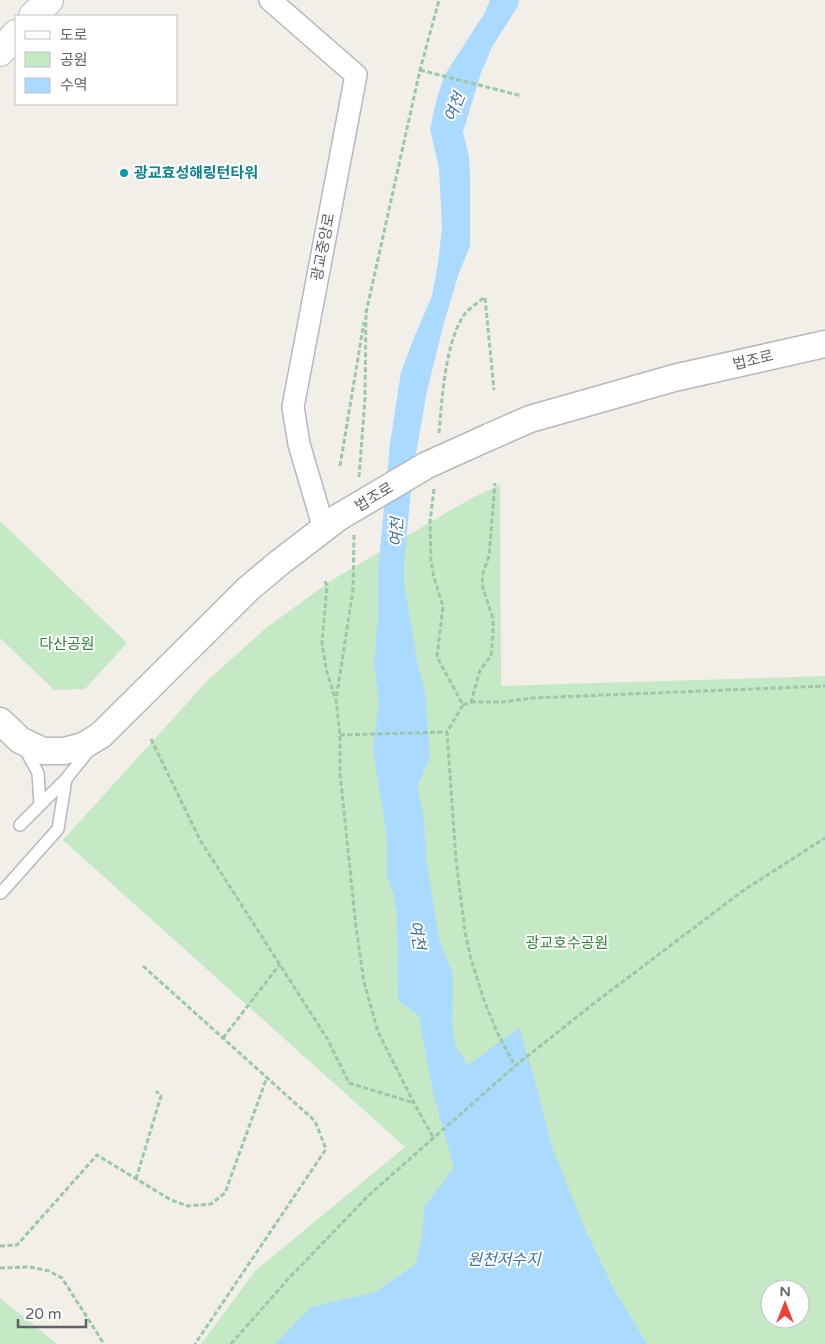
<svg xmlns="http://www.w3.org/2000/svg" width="825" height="1344" font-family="'Varela Round','Noto Sans KR',sans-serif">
<rect width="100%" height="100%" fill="#f1efe8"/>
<g fill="#c5e8c5" fill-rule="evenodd">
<path d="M500 485 501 686 825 676V1344H201L255 1271 405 1147 63 840 208 680 266 628 332 580 470 499ZM770 1289H800V1319H770Z"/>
<polygon points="0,521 127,643 85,689 54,690 0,638"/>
<polygon points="0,1298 57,1344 0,1344"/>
</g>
<polygon fill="#aadaff" points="490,0 519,0 518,6 492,47 481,73 463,132 469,156 470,176 470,246 459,273 445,319 427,391 413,470 404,563 404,583 417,661 425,693 430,757 417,787 424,818 426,859 439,939 453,974 452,1023 455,1046 463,1057 467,1066 519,1028 533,1074 552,1147 583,1225 615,1291 647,1344 275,1344 311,1307 375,1292 416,1264 422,1236 424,1207 454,1168 434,1096 427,1061 419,1016 398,1000 397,914 394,895 387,877 387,838 373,750 379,702 374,662 378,619 378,571 390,444 401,372 415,335 432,296 438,263 442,228 439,168 430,129 436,102 444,76 484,14"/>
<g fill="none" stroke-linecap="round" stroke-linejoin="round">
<defs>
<g id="service">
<polyline points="24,747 38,773 40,804"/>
<polyline points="20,825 66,779 90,749"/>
<polyline points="0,892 1,893 58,829 66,779"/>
</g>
<polyline id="minor" points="270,0 356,75 293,407 299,444 324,529"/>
<g id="tertiary">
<polyline points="489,437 530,419 674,378 825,344"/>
<polyline points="0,721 20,740 43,751 64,751 83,746 101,735 248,589 279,563 339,517"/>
</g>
<g id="secondary">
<polyline points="33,16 49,0"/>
<polyline points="0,52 16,34"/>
</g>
</defs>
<use href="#service" stroke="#b5b8bc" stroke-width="14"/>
<use href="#minor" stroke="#b5b8bc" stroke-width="24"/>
<use href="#tertiary" stroke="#b5b8bc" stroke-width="29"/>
<use href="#secondary" stroke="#b6babf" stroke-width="30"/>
<g stroke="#9cc7a9" stroke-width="3" stroke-dasharray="5 2.5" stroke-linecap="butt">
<polyline points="420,70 522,96"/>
<polyline points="485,298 494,390"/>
<polyline points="366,313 420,70 439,0"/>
<path d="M439 433C442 399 445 343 464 315 469 308 479 302 485 297"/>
<polyline points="340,466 364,322"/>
<polyline points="359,477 365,398 366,311"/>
<polyline points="434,489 430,522 431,561 434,578 443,606 437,657 463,705 447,732 456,860 465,932 471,959 484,1000 497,1032 515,1066"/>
<polyline points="354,535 353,590 336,700 340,735 340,773 356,927 364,982 378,1032 414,1103 434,1139"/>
<polyline points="325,581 327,586 322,642 326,669 335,698"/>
<polyline points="471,702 502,702 532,698 825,686"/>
<polyline points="463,705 471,702 480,670 491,656 493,635 493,619 483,588 482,576 489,556 495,483"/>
<polyline points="340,735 447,732"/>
<polyline points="151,739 200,840 328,1040 349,1083 414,1103"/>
<polyline points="143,966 315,1121 326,1149 195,1344"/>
<polyline points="223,1038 280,964"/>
<polyline points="136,1179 161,1096 156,1091"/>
<polyline points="0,1246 17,1245 97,1155 171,1200 188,1206 211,1204 225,1193 267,1077"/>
<polyline points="0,1268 30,1267 49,1271 62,1278 104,1344"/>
<polyline points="231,1344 290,1277 369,1195 515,1066 597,1001 744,890 825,838"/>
</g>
<use href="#service" stroke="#fff" stroke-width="11"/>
<use href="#minor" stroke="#fff" stroke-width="21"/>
<use href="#tertiary" stroke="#fff" stroke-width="26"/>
<use href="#secondary" stroke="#fff" stroke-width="28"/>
<defs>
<polyline id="tertiary-bridge" points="339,517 427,465 489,437"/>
</defs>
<use href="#tertiary-bridge" stroke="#b5b8bc" stroke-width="29" stroke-linecap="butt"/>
<use href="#tertiary-bridge" stroke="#fff" stroke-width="26"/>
</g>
<circle fill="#0f9aa8" stroke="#fff" stroke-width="2" cx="124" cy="173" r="5"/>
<g text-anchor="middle" stroke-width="4" stroke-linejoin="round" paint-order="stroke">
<g font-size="15" font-weight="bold" fill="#0d838f" stroke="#fff" text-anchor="start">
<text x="134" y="178">광교효성해링턴타워</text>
</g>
<g font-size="15" fill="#5f6368" stroke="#fff">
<text transform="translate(323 247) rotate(-79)" y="5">광교중앙로</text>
<text transform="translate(753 360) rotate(-13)" y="5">법조로</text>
<text transform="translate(374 497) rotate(-31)" y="5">법조로</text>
</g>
<g font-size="15" fill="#348238" stroke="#fff">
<text x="67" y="649">다산공원</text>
<text x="567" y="948">광교호수공원</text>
</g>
<g font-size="16" font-style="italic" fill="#4174aa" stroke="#fff">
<text transform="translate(454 107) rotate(-68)" y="6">여천</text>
<text transform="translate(396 532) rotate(-88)" y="6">여천</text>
<text transform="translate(418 935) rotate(80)" y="6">여천</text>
<text x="504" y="1265">원천저수지</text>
</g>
</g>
<rect x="15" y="15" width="162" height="90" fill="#ffffff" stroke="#bfc1c3"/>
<rect x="25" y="31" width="25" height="8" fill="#ffffff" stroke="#bfc1c3"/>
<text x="60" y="40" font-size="15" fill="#5f6368">도로</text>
<rect x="25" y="52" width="25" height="15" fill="#c5e8c5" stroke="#bfc1c3"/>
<text x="60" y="65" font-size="15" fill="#5f6368">공원</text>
<rect x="25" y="78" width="25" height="15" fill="#aadaff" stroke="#bfc1c3"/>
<text x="60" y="90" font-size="15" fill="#5f6368">수역</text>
<g transform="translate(785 1304)"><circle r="24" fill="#ffffff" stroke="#bfc1c3"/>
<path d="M0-4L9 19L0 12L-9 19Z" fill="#ea4335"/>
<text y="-8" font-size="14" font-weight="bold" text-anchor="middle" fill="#5f6368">N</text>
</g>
<path d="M18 1319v8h68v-8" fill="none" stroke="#5f6368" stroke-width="2.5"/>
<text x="25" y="1319" font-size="15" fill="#5f6368" stroke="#ffffff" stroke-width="4" paint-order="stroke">20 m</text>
</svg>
